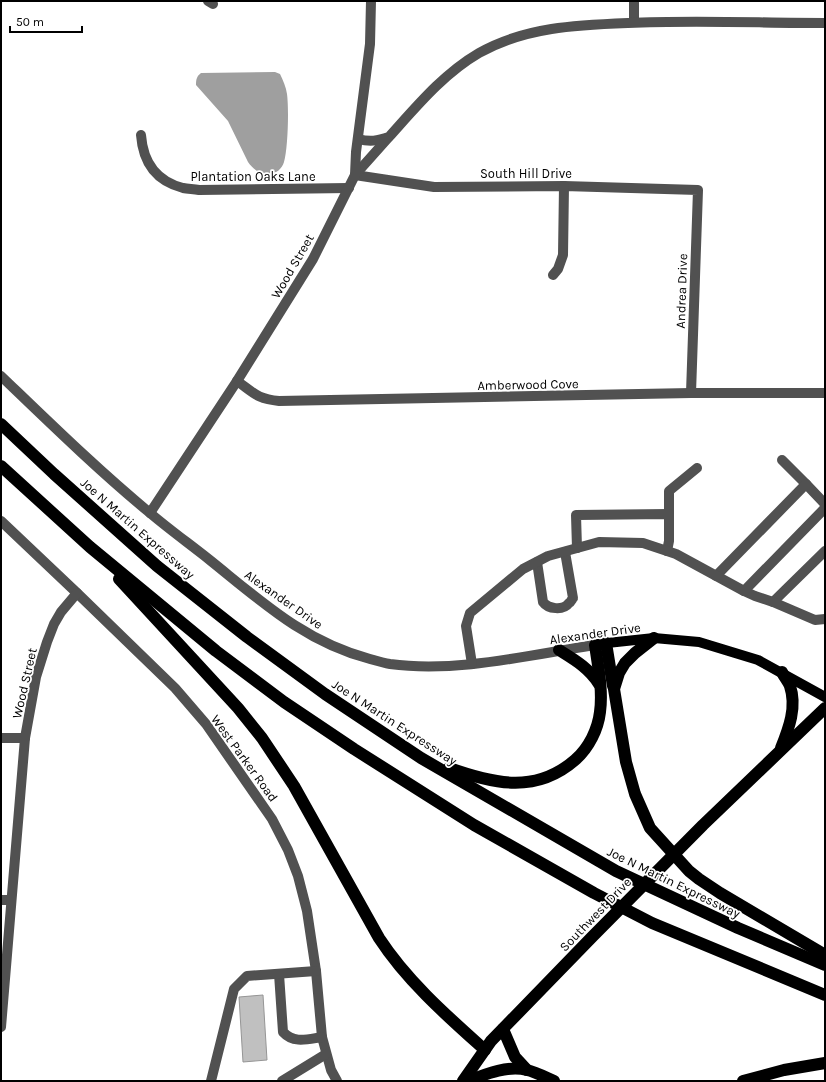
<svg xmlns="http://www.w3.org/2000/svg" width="826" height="1082" font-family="Karla,sans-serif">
<rect width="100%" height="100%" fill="#fff"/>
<path fill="#9f9f9f" d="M275 72 280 74C283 80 286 87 287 94 289 108 288 149 284 162 282 169 276 174 268 174 259 174 253 169 248 162L228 121 196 85C196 79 197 76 201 73Z"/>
<polygon fill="#c0c0c0" stroke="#959595" points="263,995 267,1060 243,1062 239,997"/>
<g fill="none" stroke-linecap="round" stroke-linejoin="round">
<g stroke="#515151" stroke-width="10">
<polyline points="208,1 213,4"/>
<polyline points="634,1 634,22"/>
<path d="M141 135C143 162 156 181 183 188 188 189 193 189 199 190L349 188"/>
<path d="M358 139C370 142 377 141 389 137 416 107 443 74 479 53 525 27 577 25 628 23 694 20 759 23 825 23"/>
<polyline points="355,175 434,187 564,186 698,190 691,393"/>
<polyline points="355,175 388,138"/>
<polyline points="553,275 558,269 563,255 564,186"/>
<path d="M1 376C50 423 98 470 150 513 170 530 191 545 211 561 262 602 305 642 370 659 377 661 384 663 390 664 457 673 529 655 595 645"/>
<path d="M237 381C254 393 257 399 279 401L691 393H825"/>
<polyline points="782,460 806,484"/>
<polyline points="150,513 237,381 313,259 355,175 356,152 370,44 371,1"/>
<polyline points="669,514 669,491 697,468"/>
<polyline points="1,521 77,593 175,688 206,724 272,819 288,850 298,876 307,911 316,971 322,1037 331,1070 337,1081"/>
<polyline points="577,548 576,515 669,514 669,541 667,551"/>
<path d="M537 562 543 602C548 609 563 611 569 603 571 602 572 599 573 598L565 552"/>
<polyline points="716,576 806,484 825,504"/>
<polyline points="744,591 755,596 773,602 825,551"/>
<polyline points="773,602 815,620 825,619"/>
<polyline points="472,664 466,626 470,613 523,569 548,556 599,542 643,543 676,554 744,591 825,508"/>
<polyline points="1,738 25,738"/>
<polyline points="1,900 11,900"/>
<path d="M279 974 283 1032C294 1044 308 1039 322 1037"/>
<polyline points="1,1027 25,738 36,677 47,642 54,624 61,612 77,593"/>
<polyline points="211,1081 234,989 247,976 316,971"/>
<polyline points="282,1081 326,1054"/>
</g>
<polyline stroke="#000" stroke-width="10" points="598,644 654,638 699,642 758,660 825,697"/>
<g stroke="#000" stroke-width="12">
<polyline points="1,424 54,474 157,566 247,637 325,694 421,758 616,871 738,928 825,965"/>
<polyline points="1,466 90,547 216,651 284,702 354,749 474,825 594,893 652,923 825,995"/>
<path d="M119 579 238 708 262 738 294 786 379 938C407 981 447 1016 485 1050"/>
<polyline points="654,638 635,653 625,663 619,673 614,689 626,762 635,794 650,828 689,871 699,879 720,893 825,955"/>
<polyline points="606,643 613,686"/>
<path d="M559 650C575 660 589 668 599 684"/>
<path d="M781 748C789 728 797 707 790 686 788 681 784 677 782 672"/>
<path d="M449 768C494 784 536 794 575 760 589 748 598 729 600 712 603 690 598 666 595 645"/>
<polyline points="503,1029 515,1057 527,1070"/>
<polyline points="463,1081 491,1041 592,937 703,825 825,708"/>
<path d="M468 1081C486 1074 508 1065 527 1070 536 1072 545 1077 554 1081"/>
<polyline points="743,1081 784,1070 825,1063"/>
</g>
</g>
<g text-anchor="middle" stroke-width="3.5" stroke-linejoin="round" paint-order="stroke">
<g font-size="13" fill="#000" stroke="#fff">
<text x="526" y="178">South Hill Drive</text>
<text x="253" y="181">Plantation Oaks Lane</text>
<text transform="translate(292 266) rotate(-60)" y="5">Wood Street</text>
<text transform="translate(681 291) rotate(-88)" y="5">Andrea Drive</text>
<text transform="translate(528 384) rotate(-1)" y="5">Amberwood Cove</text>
<text transform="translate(138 528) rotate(41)" y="5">Joe N Martin Expressway</text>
<text transform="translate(284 599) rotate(35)" y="5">Alexander Drive</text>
<text transform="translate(595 633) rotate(-8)" y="5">Alexander Drive</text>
<text transform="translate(24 683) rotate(-77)" y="5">Wood Street</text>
<text transform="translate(395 722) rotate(33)" y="5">Joe N Martin Expressway</text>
<text transform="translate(245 758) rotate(54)" y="5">West Parker Road</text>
<text transform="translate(674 882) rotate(26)" y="5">Joe N Martin Expressway</text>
<text transform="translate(595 914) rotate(-46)" y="5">Southwest Drive</text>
</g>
</g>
<rect width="826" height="1082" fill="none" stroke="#000000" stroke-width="4"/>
<path d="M10 26v6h72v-6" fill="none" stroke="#000000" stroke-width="2"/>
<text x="16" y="26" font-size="12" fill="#000000" stroke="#ffffff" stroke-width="3" paint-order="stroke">50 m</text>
</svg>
